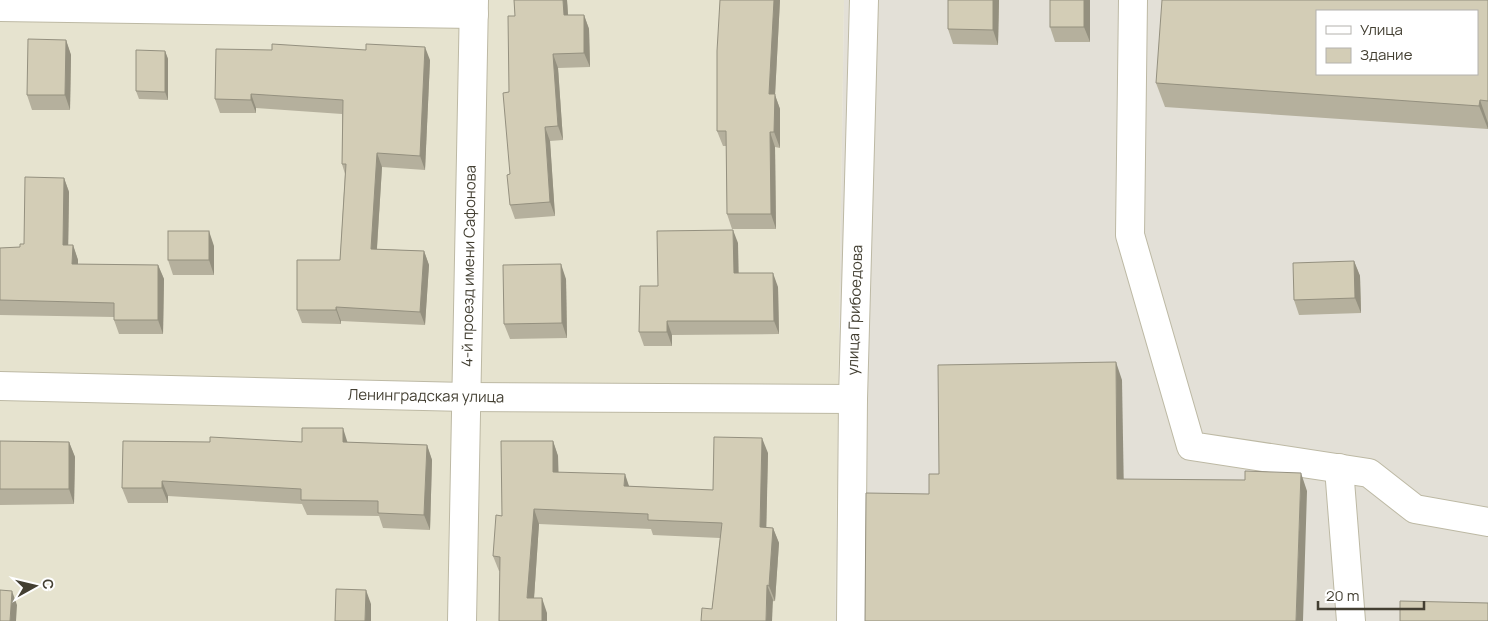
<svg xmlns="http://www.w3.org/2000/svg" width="1488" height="621" font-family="Manrope,sans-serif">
<rect width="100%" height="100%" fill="#f2efe1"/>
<polygon fill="#e6e3cf" points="0,0 844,0 835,621 0,621"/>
<path fill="#e3e0d7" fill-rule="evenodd" d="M844 0H1488V621H835ZM1317 11H1477V74H1317Z"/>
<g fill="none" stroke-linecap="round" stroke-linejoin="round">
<defs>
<g id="minor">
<polyline points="1133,0 1130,235 1191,446 1369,473 1415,509 1488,522"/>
<polyline points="0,7 474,14"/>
<polyline points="0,386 466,397 853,399"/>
<polyline points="1339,468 1351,621"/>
<polyline points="462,621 474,0"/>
<polyline points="851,621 853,399 864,0"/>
</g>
</defs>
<use href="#minor" stroke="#bdb9a4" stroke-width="30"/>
<use href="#minor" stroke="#fff" stroke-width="28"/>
</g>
<g fill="#b5b09d">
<polygon points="514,0 567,0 568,15 584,15 589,29 590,67 558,68 563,140 550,141 555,216 515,219 510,205 510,174 515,16"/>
<polygon points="720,0 780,0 775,95 780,109 780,148 775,147 776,229 732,229 727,214 726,146 723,146 717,131"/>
<polygon points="948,0 999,0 998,45 953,44 948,29"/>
<polygon points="1090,0 1090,42 1055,42 1050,27"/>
<polygon points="1488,0 1488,129 1165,107 1156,83"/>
<polygon points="66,40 71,55 70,110 32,110 27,95"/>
<polygon points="165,51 168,59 168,100 139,99 136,91"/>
<polygon points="430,60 425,170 382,167 377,249 424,251 429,265 425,325 341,321 341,324 302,323 297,310 340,260 345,174 342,164 342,114 256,108 256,113 220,113 215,99"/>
<polygon points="64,178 69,192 68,245 73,245 78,260 78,264 158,265 164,279 163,334 119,334 114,320 114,317 0,315 0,248 20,247 24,244"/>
<polygon points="738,243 738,273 778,287 779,334 672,335 672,346 644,346 639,332 658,286"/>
<polygon points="214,246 214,275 173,275 168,260"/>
<polygon points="1354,261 1360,276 1361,313 1299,315 1294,300"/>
<polygon points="566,279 567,338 510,339 504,324"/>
<polygon points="0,441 69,442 75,457 74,504 0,505"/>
<polygon points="553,441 558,456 558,472 629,486 713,490 768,453 766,527 773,528 779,543 775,601 712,609 720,538 653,535 651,529 539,524 534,598 547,613 500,571 499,571 493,556 502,516"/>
<polygon points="302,442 348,442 427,445 432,460 430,530 383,528 379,516 307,515 302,504 168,496 168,503 128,503 122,488"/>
</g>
<g fill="#94907f">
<polygon points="563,0 567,0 569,29 564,15"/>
<polygon points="774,0 780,0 775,95 780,109 780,148 774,132 769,94"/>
<polygon points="993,0 999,0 998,45 993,30"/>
<polygon points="1084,0 1090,0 1090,42 1084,27"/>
<polygon points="584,15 589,29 590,67 584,53"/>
<polygon points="66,40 71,55 70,110 65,95"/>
<polygon points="425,47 430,60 425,170 420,156"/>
<polygon points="165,51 168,59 168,100 165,92"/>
<polygon points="553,54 558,68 563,140 558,126"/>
<polygon points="251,94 256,108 256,113 251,100"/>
<polygon points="1480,100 1488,123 1488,129 1479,106"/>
<polygon points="545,127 550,141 555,216 550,202"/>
<polygon points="770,132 775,147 776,229 771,214"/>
<polygon points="377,153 382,167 376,262 371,249"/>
<polygon points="64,178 69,192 68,259 63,245"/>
<polygon points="733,230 738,243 739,287 734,273"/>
<polygon points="209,231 214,246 214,275 209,260"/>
<polygon points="73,245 78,260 78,278 72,264"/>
<polygon points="424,251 429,265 425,325 420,312"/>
<polygon points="1354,261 1360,276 1361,313 1355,298"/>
<polygon points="561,264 566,279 567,338 562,323"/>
<polygon points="158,265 164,279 163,334 158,320"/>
<polygon points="773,273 778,287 779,334 774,321"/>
<polygon points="336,307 341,321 341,324 336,310"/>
<polygon points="667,321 672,335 672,346 667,332"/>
<polygon points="1116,362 1122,380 1124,497 1117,479"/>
<polygon points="343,428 348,444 343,442"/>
<polygon points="762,438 768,453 766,542 760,527"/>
<polygon points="553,441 558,456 559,487 553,472"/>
<polygon points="69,442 75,457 74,504 69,489"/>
<polygon points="427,445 432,460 430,530 424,515"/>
<polygon points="1301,473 1307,491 1303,621 1296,621"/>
<polygon points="625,474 630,489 624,486"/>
<polygon points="162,481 168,496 168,503 162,488"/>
<polygon points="534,509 539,524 533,613 527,598"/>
<polygon points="773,528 779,543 775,601 769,586"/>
<polygon points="767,585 773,600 772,621 766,621"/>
<polygon points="366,590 371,604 371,621 365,621"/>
<polygon points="12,591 17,605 16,621 10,621"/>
<polygon points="542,598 547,613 547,621 542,621"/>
</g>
<g fill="#d3cdb6" stroke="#94907f" fill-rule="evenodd">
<polygon points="514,0 563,0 564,15 584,15 584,53 553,54 558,126 545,127 550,202 510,205 507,175 510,174 503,93 509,92 508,16 515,16"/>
<polygon points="720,0 774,0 769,94 775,94 774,132 770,132 771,214 727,214 726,131 717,131 717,51"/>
<polygon points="948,0 993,0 993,30 948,29"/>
<rect x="1050" y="0" width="34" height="27"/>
<path d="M1162 0H1488V101L1480 100 1479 106 1156 83ZM1317 11H1477V74H1317Z"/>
<polygon points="28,39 66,40 65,95 27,95"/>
<polygon points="272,44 366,50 366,44 425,47 420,156 377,153 371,249 424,251 420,312 336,307 336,310 297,310 297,260 340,260 346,164 342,164 343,100 251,94 251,100 215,99 216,49 272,50"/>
<polygon points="136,50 165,51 165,92 136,91"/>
<polygon points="25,177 64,178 63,245 73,245 72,264 158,265 158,320 114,320 114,303 0,300 0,248 20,247 20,244 24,244"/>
<polygon points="733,230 734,273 773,273 774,321 667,321 667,332 639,332 640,286 658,286 657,231"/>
<rect x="168" y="231" width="41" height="29"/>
<polygon points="1354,261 1355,298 1294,300 1293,263"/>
<polygon points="561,264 562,323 504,324 503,265"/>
<polygon points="1116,362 1117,479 1245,480 1245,471 1301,473 1296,621 865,621 866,493 929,494 929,474 939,474 938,365"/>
<polygon points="302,428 343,428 343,442 427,445 424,515 378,513 378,501 301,500 301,489 162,481 162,488 122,488 123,441 210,442 210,437 302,442"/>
<polygon points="714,437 762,438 760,527 773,528 769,586 767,585 766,621 701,621 702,608 712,609 722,523 648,520 648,514 534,509 527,598 542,598 542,621 499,621 500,557 493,556 496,515 502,516 501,441 553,441 553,472 625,474 624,486 713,490"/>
<polygon points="0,441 69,442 69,489 0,489"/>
<polygon points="336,589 366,590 365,621 335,621"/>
<polygon points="0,590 12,591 10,621 0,621"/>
<polygon points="1400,601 1488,603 1488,621 1400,621"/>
</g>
<g text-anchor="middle" stroke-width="4.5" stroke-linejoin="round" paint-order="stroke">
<g font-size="15" fill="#433f32" stroke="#fff">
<text transform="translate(469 266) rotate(-89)" y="5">4-й проезд имени Сафонова</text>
<text transform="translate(855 310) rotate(-88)" y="5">улица Грибоедова</text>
<text transform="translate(426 396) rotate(1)" y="5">Ленинградская улица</text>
</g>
</g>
<rect x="1316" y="10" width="162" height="65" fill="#ffffff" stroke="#b4b2ad"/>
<rect x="1326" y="26" width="25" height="8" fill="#ffffff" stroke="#b4b2ad"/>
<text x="1360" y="35" font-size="15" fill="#433f32">Улица</text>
<rect x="1326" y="48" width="25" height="15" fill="#d3cdb6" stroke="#b4b2ad"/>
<text x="1360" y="60" font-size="15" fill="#433f32">Здание</text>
<g transform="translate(35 586) rotate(82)" stroke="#ffffff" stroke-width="4" paint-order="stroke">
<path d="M0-4L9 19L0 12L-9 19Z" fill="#433f32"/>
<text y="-8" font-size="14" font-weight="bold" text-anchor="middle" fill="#433f32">С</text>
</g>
<path d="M1318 601v8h106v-8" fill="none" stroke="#433f32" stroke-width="2.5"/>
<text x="1326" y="601" font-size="15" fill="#433f32" stroke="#ffffff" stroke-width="4" paint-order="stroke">20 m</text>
</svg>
